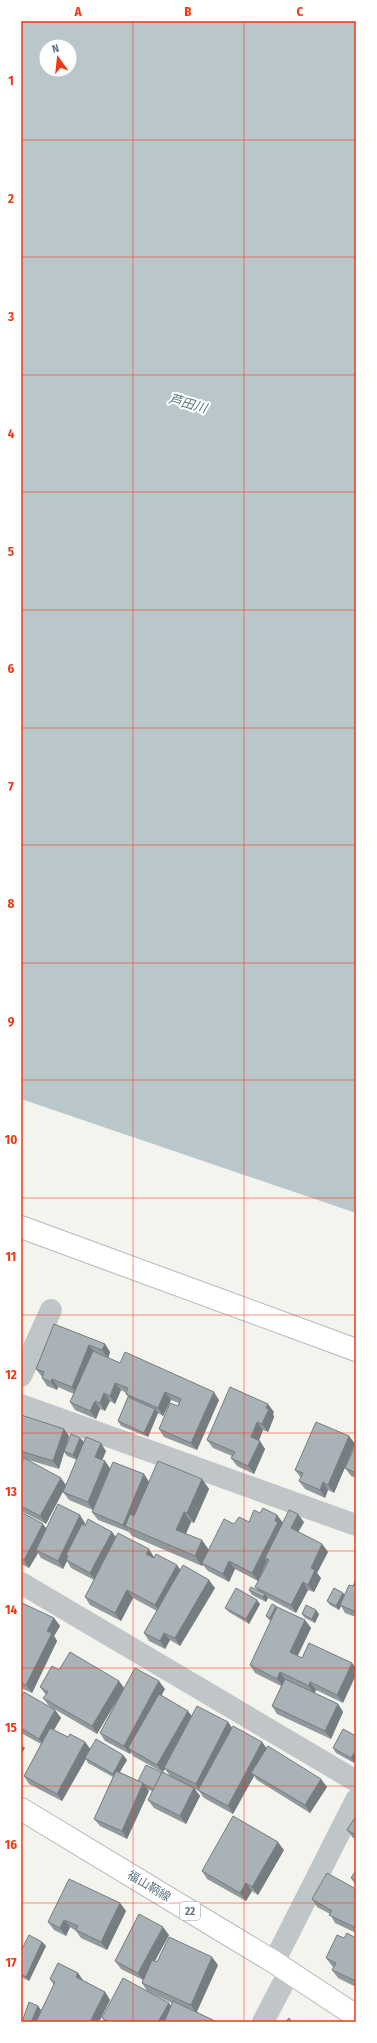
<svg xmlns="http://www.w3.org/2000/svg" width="377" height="2043" font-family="'Fira Sans Condensed','Noto Sans JP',sans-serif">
<rect width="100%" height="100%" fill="#f4f4ef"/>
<path fill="#b9c7cb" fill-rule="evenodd" d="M21 21H356V1213L21 1099ZM46 46H70V70H46Z"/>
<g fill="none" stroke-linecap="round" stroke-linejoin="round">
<defs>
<polyline id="secondary" points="21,1227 356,1350"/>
<polyline id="primary" points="21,1809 274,1962 356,2016"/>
</defs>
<use href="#secondary" stroke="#b2b8bc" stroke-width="24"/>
<use href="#primary" stroke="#b3b8bb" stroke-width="24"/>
<g stroke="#c0c5c8" stroke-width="22">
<polyline points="21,1376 51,1310"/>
<polyline points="21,1405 356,1525"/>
<polyline points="21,1583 356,1781"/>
<polyline points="274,1962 356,1800"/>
<polyline points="263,2022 289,1972"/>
</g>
<use href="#secondary" stroke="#fff" stroke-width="22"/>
<use href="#primary" stroke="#fff" stroke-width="22"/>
</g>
<g fill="#91999d" fill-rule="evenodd">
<polygon points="54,1324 105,1344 110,1352 108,1358 120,1363 219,1400 197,1450 164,1437 159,1429 178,1406 179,1403 171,1400 163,1416 158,1413 148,1437 121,1426 118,1421 128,1397 126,1394 126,1393 121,1390 115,1404 110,1401 105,1411 100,1409 96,1419 75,1410 70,1402 74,1394 58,1387 57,1390 47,1386 42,1378 42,1377 36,1369"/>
<polygon points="274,1412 273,1414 274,1417 268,1432 263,1430 259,1440 265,1449 254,1474 237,1466 231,1458 232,1456 213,1448 207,1440"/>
<path d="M21 1415 64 1429 69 1436 66 1447 80 1438 84 1442 106 1451 102 1460 105 1461 110 1468 144 1474 149 1482 202 1479 209 1489 194 1523 191 1522 186 1534 209 1550 234 1524 249 1522 260 1513 277 1515 283 1523 304 1522 298 1532 322 1544 328 1552 317 1573 321 1578 314 1592 308 1590 296 1613 268 1598 266 1602 252 1595 249 1590H258L255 1587 268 1562H267L258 1581 235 1569 229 1582 208 1571 203 1565 202 1566 132 1536 129 1532 98 1520 92 1512 93 1510 69 1500 63 1492 65 1488 46 1524 21 1511V1464L24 1458H21ZM64 1452 67 1456 77 1460 66 1485 25 1459 59 1469Z"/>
<polygon points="349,1436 355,1444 334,1493 328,1490 325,1498 305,1489 299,1481 301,1478 295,1470"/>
<polygon points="356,1444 356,1478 351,1476 345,1468"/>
<polygon points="21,1512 46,1529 85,1523 84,1526 112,1532 116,1537 154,1557 154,1558 180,1570 215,1588 180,1646 170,1640 165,1649 149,1641 144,1633 157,1611 133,1598 121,1621 90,1605 85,1597 94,1580 71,1568 67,1561 63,1569 41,1558 38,1553 29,1568 21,1564"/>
<polygon points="356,1579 356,1617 345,1613 341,1606 339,1610 330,1605 327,1601 343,1593 344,1595 353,1586"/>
<polygon points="21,1604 54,1618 60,1626 54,1636 57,1641 32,1693 21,1688"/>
<polygon points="260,1604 249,1624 229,1612 225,1608"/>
<polygon points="276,1606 277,1607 305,1620 311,1628 298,1656 302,1658 309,1643 343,1703 316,1690 315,1693 338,1704 343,1712 331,1739 277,1714 272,1706 281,1686 255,1673 250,1665 271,1621 269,1620 266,1616"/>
<polygon points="302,1614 319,1614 315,1623 305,1618"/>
<path d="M59 1670 119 1681 124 1688 165 1689 161 1695 192 1716 228 1722 232 1728 262 1742 266 1748 327 1787 310 1813 257 1780 254 1776 233 1814 204 1798 199 1791 195 1789 200 1796 186 1824 154 1808 148 1800 152 1791 147 1789 149 1791 127 1839 100 1826 94 1819 113 1777 88 1763 86 1759 62 1801 29 1784 24 1776 41 1744 21 1733V1697L55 1710 61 1718 54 1730 68 1737 85 1742 90 1749 123 1755 127 1760 120 1772 138 1781 162 1772 133 1756 131 1752 130 1754 105 1741 100 1733 117 1700 97 1734 49 1706 43 1698 46 1695 40 1687ZM165 1769 170 1776 163 1772Z"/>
<polygon points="356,1736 354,1763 336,1753 333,1748"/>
<polygon points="356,1816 356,1839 353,1838 347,1830"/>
<polygon points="284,1850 258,1895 252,1891 246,1901 207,1879 202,1871"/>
<polygon points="356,1870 356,1886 351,1878"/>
<polygon points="356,1889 356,1933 335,1923 330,1914 317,1907 312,1899"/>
<polygon points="120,1903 126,1911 107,1950 81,1938 76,1931 70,1927 66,1936 54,1930 48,1922"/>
<path d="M169 1935 155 1961 157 1962 218 1965 197 2012 217 2022H105L102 2018 147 1991 142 1983 143 1980 121 1969 115 1961ZM147 1991 172 2003 171 2006Z"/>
<polygon points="344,1938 356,1938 356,1987 338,1978 332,1970 334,1967 332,1966 326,1958"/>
<polygon points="42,1942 46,1946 29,1981 21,1977 21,1951"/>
<polygon points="58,1963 78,1973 83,1980 105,1992 110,2000 99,2022 22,2022 29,2002 38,2006 41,2010 36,2021 54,1985 50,1979"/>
</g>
<g fill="#767d80">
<polygon points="105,1344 110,1352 108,1358 102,1350"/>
<polygon points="89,1345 94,1352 77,1395 72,1387"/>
<polygon points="52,1379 58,1387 57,1390 51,1382"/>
<polygon points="115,1383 121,1390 115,1404 110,1396"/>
<polygon points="165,1392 171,1400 163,1416 158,1408"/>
<polygon points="214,1392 219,1400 197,1450 191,1443"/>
<polygon points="104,1393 110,1401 105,1411 100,1403"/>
<polygon points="95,1401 100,1409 96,1419 90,1411"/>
<polygon points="268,1404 274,1412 273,1414 274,1417 268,1432 262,1424 266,1408"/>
<polygon points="155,1409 158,1413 148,1437 144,1433"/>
<polygon points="257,1422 263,1430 257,1445 251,1437"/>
<polygon points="64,1429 69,1436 59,1469 53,1461"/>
<polygon points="349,1436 355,1444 334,1493 328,1485"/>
<polygon points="80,1438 84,1442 77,1460 73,1455"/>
<polygon points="260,1441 265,1449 254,1474 248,1466"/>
<polygon points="101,1443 106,1451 100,1465 95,1457"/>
<polygon points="105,1461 110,1469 93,1510 88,1502"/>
<polygon points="144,1474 149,1482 130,1529 125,1526 129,1533 123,1525"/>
<polygon points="61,1478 66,1485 46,1524 40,1516"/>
<polygon points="202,1479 209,1489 194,1523 187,1513"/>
<polygon points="323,1482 328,1490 325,1498 320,1490"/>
<polygon points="184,1512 191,1522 183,1540 176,1530"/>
<polygon points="298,1514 304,1522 296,1536 291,1528"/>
<polygon points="80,1515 85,1523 69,1557 66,1555 68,1558 66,1560 67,1561 63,1569 58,1561"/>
<polygon points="277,1515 283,1523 265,1558 267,1562 258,1581 252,1573"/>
<polygon points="43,1524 49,1532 36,1550 38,1553 29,1568 24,1560"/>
<polygon points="112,1532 118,1540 96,1581 90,1573"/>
<polygon points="202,1540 209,1550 202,1563 203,1565 202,1566 195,1556"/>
<polygon points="322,1544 328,1552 317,1573 321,1578 314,1592 308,1585 311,1568"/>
<polygon points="149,1549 154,1557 152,1562 146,1554"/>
<polygon points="229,1561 235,1569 229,1582 223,1574"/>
<polygon points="177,1565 182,1572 160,1613 155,1605"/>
<polygon points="209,1580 215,1588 180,1646 175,1638"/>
<polygon points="303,1582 308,1590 296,1613 291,1605"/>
<polygon points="127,1590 133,1598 121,1621 115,1613"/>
<polygon points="343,1593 346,1597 340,1605 341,1606 339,1610 336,1606"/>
<polygon points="265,1594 268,1598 266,1602 263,1597"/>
<polygon points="257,1600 260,1604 249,1624 246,1619"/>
<polygon points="276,1606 279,1611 273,1622 270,1618"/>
<polygon points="316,1610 319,1614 315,1623 312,1619"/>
<polygon points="54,1618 60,1626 54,1636 57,1641 32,1693 26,1685 47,1631"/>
<polygon points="305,1620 311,1628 295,1660 290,1652"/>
<polygon points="164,1633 170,1640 165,1649 160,1641"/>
<polygon points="352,1663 356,1668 356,1675 343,1703 337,1695"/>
<polygon points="280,1672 286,1680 283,1687 277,1679"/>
<polygon points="119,1681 124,1688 97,1734 92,1726"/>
<polygon points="159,1681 165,1689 132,1750 128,1748 131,1752 130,1754 124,1746"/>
<polygon points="310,1682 316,1690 314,1694 309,1686"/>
<polygon points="338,1704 343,1712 331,1739 325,1731"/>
<polygon points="55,1710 61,1718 44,1746 39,1739"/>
<polygon points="188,1711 194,1719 163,1772 157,1765"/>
<polygon points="228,1722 233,1729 200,1791 196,1784"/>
<polygon points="85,1742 91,1750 62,1801 57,1794"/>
<polygon points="262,1742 268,1750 251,1773 254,1776 233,1814 228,1806"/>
<polygon points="21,1744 25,1748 21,1755"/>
<polygon points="356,1750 356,1760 354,1763 351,1758"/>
<polygon points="123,1755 127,1760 116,1778 113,1774"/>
<polygon points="321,1779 327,1787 310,1813 305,1805"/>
<polygon points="143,1783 149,1791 127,1839 122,1831"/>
<polygon points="194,1788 200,1796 186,1824 180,1816"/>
<polygon points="278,1842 284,1850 258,1895 252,1887"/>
<polygon points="246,1883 252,1891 246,1901 240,1893"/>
<polygon points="120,1903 126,1911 107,1950 101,1942"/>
<polygon points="64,1920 70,1927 66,1936 60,1928"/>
<polygon points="163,1927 169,1935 144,1981 138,1973"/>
<polygon points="42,1942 46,1946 29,1981 26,1977"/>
<polygon points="212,1957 218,1965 196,2013 191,2005"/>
<polygon points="78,1973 83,1981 76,1977"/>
<polygon points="105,1992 110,2000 99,2022 90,2022"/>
<polygon points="169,2003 174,2010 168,2022 158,2022"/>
<polygon points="38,2006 41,2010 36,2022 31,2022"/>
</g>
<g fill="#a9b2b7" stroke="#767d80">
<polygon points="54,1324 105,1344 102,1350 89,1345 72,1387 52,1379 51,1382 42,1378 44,1372 36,1369"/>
<polygon points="93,1351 120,1363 125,1352 214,1392 191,1443 159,1429 170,1403 178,1406 181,1399 165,1392 158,1408 126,1394 128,1388 115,1383 110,1396 104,1393 100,1403 95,1401 90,1411 70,1402"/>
<polygon points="230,1387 268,1404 266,1408 269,1409 262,1424 257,1422 251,1437 260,1441 248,1466 231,1458 235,1452 207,1440"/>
<polygon points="128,1397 155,1409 144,1433 118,1421"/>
<polygon points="21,1415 64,1429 53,1461 21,1451"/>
<polygon points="316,1422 349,1436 328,1485 323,1482 320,1490 299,1481 303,1473 295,1470"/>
<polygon points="71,1434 80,1438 73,1455 64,1451"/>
<polygon points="86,1437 101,1443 95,1457 105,1461 88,1502 63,1492"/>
<polygon points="356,1444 356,1473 345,1468"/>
<polygon points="24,1458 61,1478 40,1516 21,1506 21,1464"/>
<polygon points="158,1461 202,1479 187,1513 184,1512 176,1530 202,1540 195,1556 125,1526 130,1514 134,1516"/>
<polygon points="113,1462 144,1474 123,1525 92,1512"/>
<polygon points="58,1504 80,1515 58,1561 36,1550"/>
<polygon points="263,1508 277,1515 275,1521 278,1522 252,1573 229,1561 223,1574 202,1563 224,1519 234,1524 239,1517 249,1522 254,1510 260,1513"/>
<polygon points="289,1510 298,1514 291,1528 322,1544 311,1568 315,1570 308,1585 303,1582 291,1605 255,1587 269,1560 265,1558"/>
<polygon points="21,1512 43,1524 24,1560 21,1559"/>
<polygon points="88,1519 112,1532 90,1573 66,1560 68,1556 66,1555 82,1524 85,1526"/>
<polygon points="118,1533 149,1549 146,1554 154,1558 156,1554 177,1565 155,1605 127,1590 115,1613 85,1597"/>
<polygon points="183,1565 209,1580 175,1638 164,1633 160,1641 144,1633"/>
<polygon points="356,1579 356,1612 340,1605 349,1585 353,1586"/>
<polygon points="251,1587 265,1594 263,1597 249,1590"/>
<polygon points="236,1588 257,1600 246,1619 225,1608"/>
<polygon points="334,1588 343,1593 336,1606 327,1601"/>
<polygon points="22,1603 54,1618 47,1631 52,1633 26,1685 21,1683 21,1604"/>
<polygon points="272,1604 276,1606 270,1618 266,1616"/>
<polygon points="306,1605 316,1610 312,1619 302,1614"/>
<polygon points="277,1607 305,1620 290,1652 302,1658 309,1643 352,1663 337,1695 310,1682 309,1686 280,1672 277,1679 250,1665"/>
<polygon points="70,1652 119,1681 92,1726 43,1698 48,1692 40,1687 52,1666 59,1670"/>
<polygon points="135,1668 159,1681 124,1746 100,1733"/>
<polygon points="285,1679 338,1704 325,1731 272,1706"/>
<polygon points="24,1692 55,1710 39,1739 21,1728 21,1697"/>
<polygon points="159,1694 188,1711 157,1765 128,1748"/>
<polygon points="197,1706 228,1722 196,1784 164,1768"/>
<polygon points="233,1726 262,1742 228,1806 198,1790"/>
<polygon points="50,1728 68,1737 70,1734 85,1742 57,1794 24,1776"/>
<polygon points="343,1729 356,1736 356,1750 351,1758 333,1748"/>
<polygon points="96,1739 123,1755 113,1774 85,1758"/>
<polygon points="268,1746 321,1779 305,1805 251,1773"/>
<polygon points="146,1765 165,1774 162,1772 154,1789 138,1781"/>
<polygon points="116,1771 143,1783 122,1831 94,1819"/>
<polygon points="162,1772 194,1788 180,1816 148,1800"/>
<polygon points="233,1816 278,1842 252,1887 246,1883 240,1893 202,1871"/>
<polygon points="356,1816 356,1835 347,1830"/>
<polygon points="356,1870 356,1881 351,1878"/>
<polygon points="327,1873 356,1889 356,1928 329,1915 332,1911 312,1899"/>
<polygon points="69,1879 120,1903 101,1942 76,1930 78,1926 64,1920 60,1928 48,1922"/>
<polygon points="139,1914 163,1927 138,1973 115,1961"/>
<polygon points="347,1933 356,1938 356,1981 332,1970 336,1963 326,1958 337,1935 344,1938"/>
<polygon points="29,1935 42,1942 26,1977 21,1974 21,1951"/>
<polygon points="169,1937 212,1957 191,2005 142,1983 152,1960 157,1962"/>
<polygon points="58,1963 78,1973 76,1977 105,1992 90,2022 36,2022 55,1982 50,1979"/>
<polygon points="123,1978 169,2003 158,2022 109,2022 102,2018"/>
<polygon points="173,2001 217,2022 164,2022"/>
<polygon points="29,2002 38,2006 31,2022 22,2022"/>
<polygon points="289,2018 292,2022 285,2022"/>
</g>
<path fill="none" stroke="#f03913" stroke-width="1" stroke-opacity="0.55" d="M133 21V2022M244 21V2022M21 140H356M21 257H356M21 375H356M21 492H356M21 610H356M21 728H356M21 845H356M21 963H356M21 1080H356M21 1198H356M21 1315H356M21 1433H356M21 1551H356M21 1668H356M21 1786H356M21 1903H356"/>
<g text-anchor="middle" stroke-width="4" stroke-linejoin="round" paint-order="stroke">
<rect fill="#fff" stroke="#909ea8" stroke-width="1" x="180" y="1902" width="20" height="18" rx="3"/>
<g font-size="11" font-weight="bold" fill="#607583">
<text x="190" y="1915">22</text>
</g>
<g font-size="12" fill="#607583" stroke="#fff">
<text transform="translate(149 1886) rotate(31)" y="4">福山鞆線</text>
</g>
<g font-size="13" font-style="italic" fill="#5b7981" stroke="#fff">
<text transform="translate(188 403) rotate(16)" y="5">芦田川</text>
</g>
</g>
<rect width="377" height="2043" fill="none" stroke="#ffffff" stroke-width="44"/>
<g transform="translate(58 58) rotate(345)"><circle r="19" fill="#ffffff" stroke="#bfc8cd"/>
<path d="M0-3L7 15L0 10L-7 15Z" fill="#f03913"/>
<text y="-6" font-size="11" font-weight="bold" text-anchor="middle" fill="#607583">N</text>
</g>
<rect x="22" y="22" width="333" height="1999" fill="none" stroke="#f03913" stroke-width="1.5"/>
<g font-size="13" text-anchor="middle" font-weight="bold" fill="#f03913">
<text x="78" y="16">A</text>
<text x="188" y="16">B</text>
<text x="300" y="16">C</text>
<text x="11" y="85">1</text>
<text x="11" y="203">2</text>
<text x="11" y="321">3</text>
<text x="11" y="438">4</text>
<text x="11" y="556">5</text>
<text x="11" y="673">6</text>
<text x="11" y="791">7</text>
<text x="11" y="908">8</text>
<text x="11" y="1026">9</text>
<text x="11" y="1144">10</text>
<text x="11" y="1261">11</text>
<text x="11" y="1379">12</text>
<text x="11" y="1496">13</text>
<text x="11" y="1614">14</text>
<text x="11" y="1732">15</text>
<text x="11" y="1849">16</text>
<text x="11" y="1967">17</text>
</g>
</svg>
